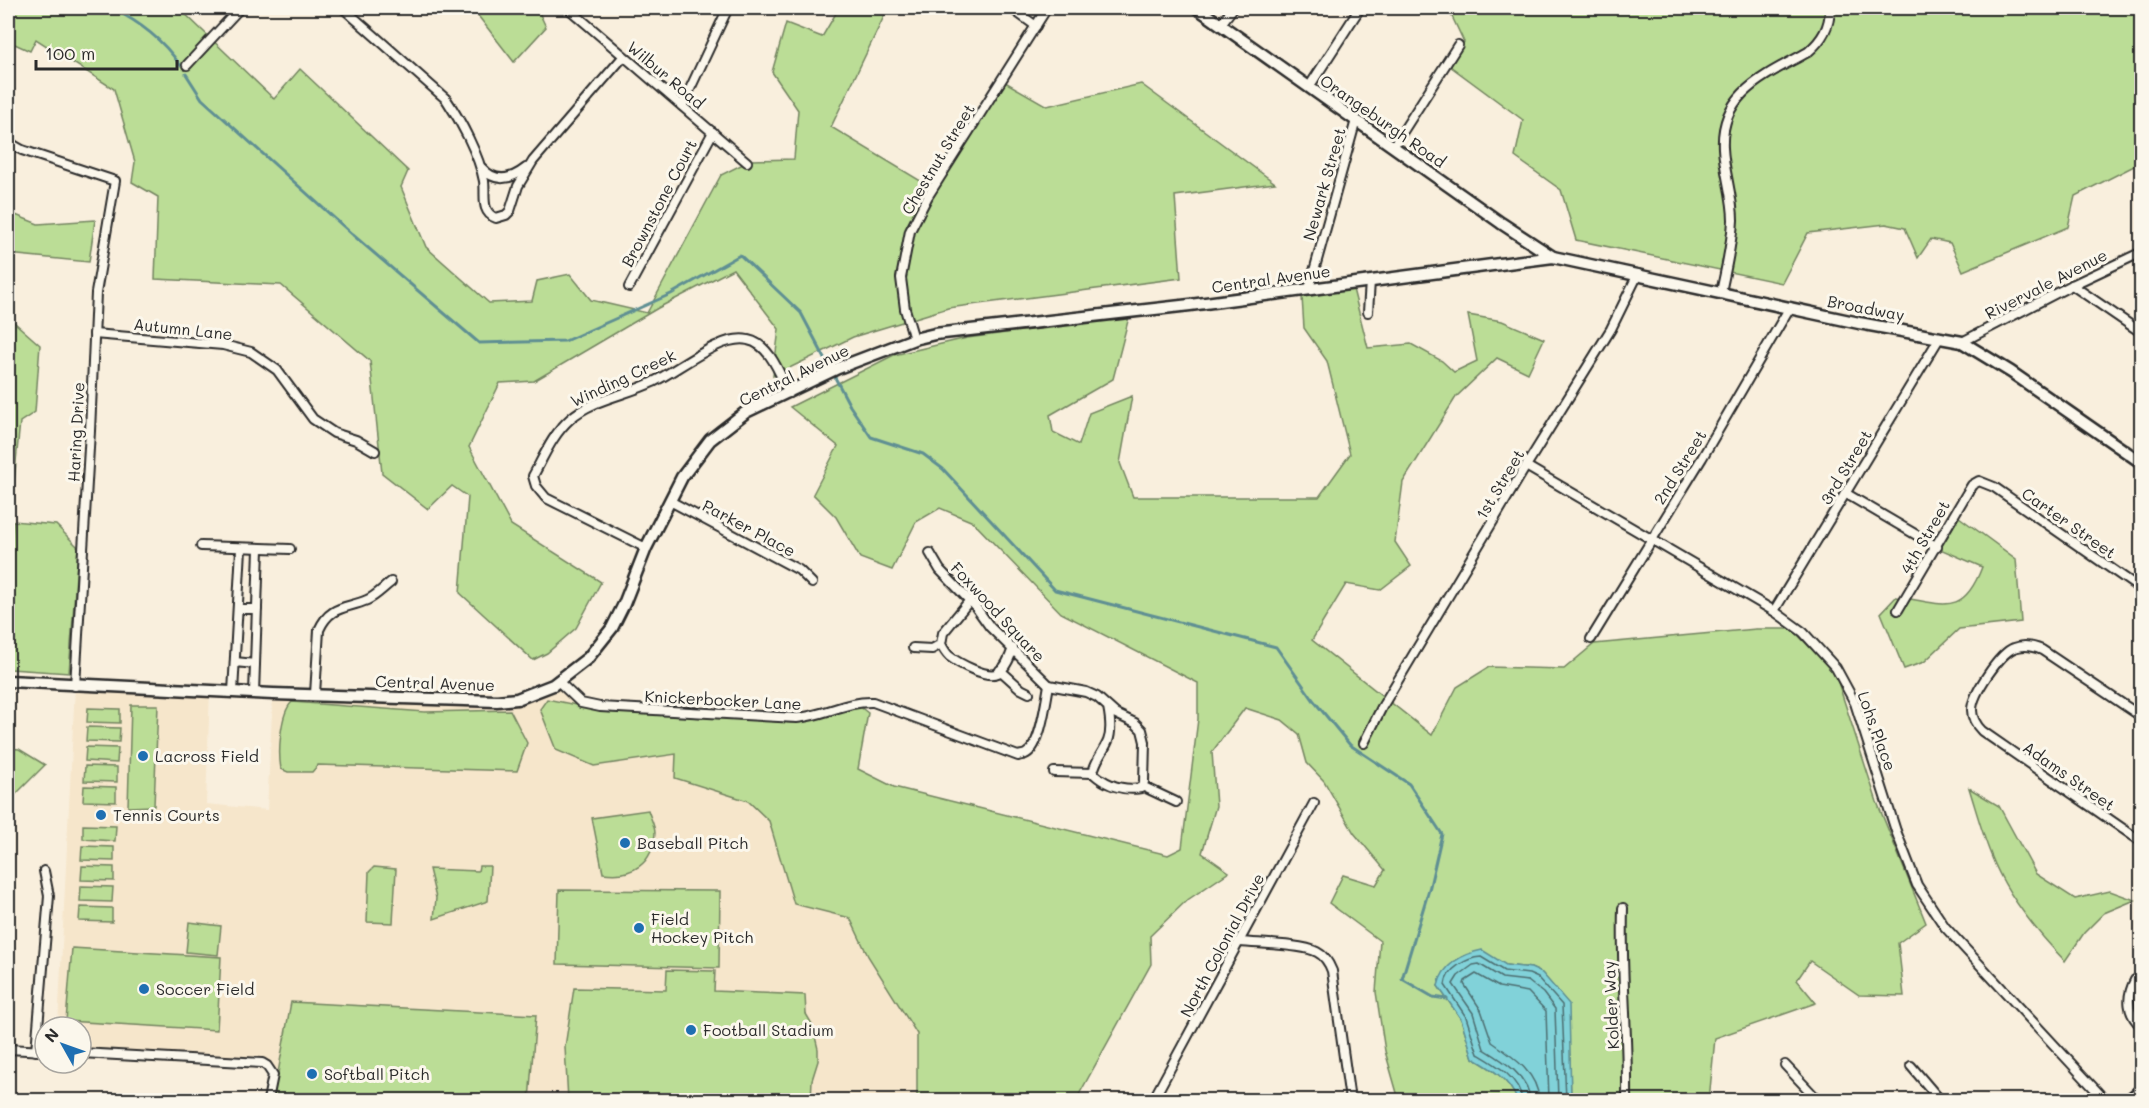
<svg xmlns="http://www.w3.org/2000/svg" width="2149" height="1108" font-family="Mali,sans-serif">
<rect width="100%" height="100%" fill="#f9efdd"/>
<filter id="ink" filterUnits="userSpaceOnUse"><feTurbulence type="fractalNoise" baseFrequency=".0167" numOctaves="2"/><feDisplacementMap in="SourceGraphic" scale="12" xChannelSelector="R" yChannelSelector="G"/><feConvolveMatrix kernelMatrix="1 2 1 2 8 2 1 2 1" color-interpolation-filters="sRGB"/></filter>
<g filter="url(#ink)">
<polygon fill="#f6e6cb" points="558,681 581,703 797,718 850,918 868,956 917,1034 917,1100 268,1100 273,1081 267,1066 81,1053 81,1027 58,1027 75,686 210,690 206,804 267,810 273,694 497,701"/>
<g fill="#bbdd96" stroke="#738460" stroke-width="1.5">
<polygon points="8,8 179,8 274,99 300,69 408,171 401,187 426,247 489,303 532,301 537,281 570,274 591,300 647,313 721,175 751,160 794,159 798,110 772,72 786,23 822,37 839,8 888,8 831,127 937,191 1000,79 1047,106 1141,84 1275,183 1175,196 1181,278 948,308 853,337 773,376 779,329 733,269 658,308 534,381 500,383 469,447 511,525 601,582 576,628 547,653 533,660 460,593 468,497 452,486 428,509 382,473 370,361 281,285 155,279 158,197 132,182 135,162 114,89 36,39 30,51 8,41"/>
<polygon points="472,8 537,8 546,27 514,62"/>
<polygon points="1448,8 2141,8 2141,174 2136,165 2075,196 2068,227 1963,271 1950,243 1931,239 1918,258 1905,228 1886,224 1808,233 1782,283 1576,240 1561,190 1515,157 1523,120 1450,66 1464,42"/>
<polygon points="8,212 38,224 95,220 89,262 8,254"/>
<path d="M1353 289 1368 348 1411 344 1442 361 1454 372 1477 361 1468 315 1502 321 1544 339 1528 373 1497 358 1456 397 1403 482 1395 542 1411 566 1380 590 1346 584 1312 640 1432 735 1457 687 1489 667 1564 669 1594 644 1756 629H1792L1835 673 1877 802 1926 923 1898 943 1904 996 1859 995 1810 961 1797 980 1816 1003 1715 1038 1709 1100H1571L1568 1004 1542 973 1531 968 1506 965 1438 986 1461 1019 1473 1058C1491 1068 1510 1080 1517 1100H1399L1385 1051 1376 992 1380 941 1329 903 1343 875 1376 885 1385 870 1354 833 1324 781 1307 763 1299 734 1282 720 1245 708 1212 752 1216 806 1202 853 1229 872 1186 901 1150 936 1151 964 1076 1100H917V1034L868 956 850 918 794 904 769 821 748 801 675 778 676 754 594 766 556 750 540 709 547 699 576 705 793 723 859 706 868 713 858 769 894 787 1168 855 1182 848 1198 719V683L1061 613 973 522 940 508 916 522 892 570 860 558 836 517 813 494 838 446 790 407 894 355 967 338 1129 317 1113 379 1050 415 1053 432 1079 445 1089 413 1132 396 1120 463 1133 497H1319L1350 454 1327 361 1304 328 1302 297Z"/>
<polygon points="8,314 15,323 40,345 35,412 20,422 8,541"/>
<path d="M1959 517 2016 559 2021 622 1959 629 1924 662 1904 669 1881 613 1896 597C1941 602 1962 620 1982 567L1940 549Z"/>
<polygon points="13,521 56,525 78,547 69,673 10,669 8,612"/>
<path d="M292 702 425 712 510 710 527 743 517 771 318 765 312 772H288L281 769C278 753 280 713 292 702Z"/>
<polygon points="131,705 158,705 154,806 128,807"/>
<polygon points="88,708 120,709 120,723 87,722"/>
<polygon points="87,727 120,728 119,742 86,741"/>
<polygon points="86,747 118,748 117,763 85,761"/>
<polygon points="8,748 19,749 45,765 8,802"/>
<polygon points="85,766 117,767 117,782 84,781"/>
<polygon points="84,786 116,787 116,802 83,801"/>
<path d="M1969 788 1999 806 2036 874 2075 899 2110 891 2135 900 2104 913 2084 933 2065 961C2036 931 2006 894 1991 855 1982 833 1976 810 1969 788Z"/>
<path d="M648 810C650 817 655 826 655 833 653 864 633 877 603 873L592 818Z"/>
<polygon points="83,825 116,826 115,841 83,839"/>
<polygon points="82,846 114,847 114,861 81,860"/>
<polygon points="82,866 114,867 114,881 81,880"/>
<polygon points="479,866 490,866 488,901 434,919 436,898 429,869 478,871"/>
<polygon points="374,867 396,869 393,923 367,922 369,872"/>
<polygon points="81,886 113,887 112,902 80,901"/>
<polygon points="559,890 720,891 719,968 557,964"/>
<polygon points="80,907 112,908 112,922 79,921"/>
<polygon points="189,922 221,926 218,955 186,952"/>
<polygon points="72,948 221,957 217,1030 66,1021"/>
<polygon points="667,970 715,971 714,991 805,995 806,1014 812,1024 818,1049 818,1061 812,1080 811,1100 568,1100 565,1047 574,988 666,990"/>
<polygon points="291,1002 536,1015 529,1100 273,1100"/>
</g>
<path fill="#81d2d9" stroke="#5f8f93" stroke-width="1.5" d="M1482 950 1506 965 1531 968 1542 973 1569 1004 1571 1100H1517C1510 1080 1491 1068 1473 1058L1461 1019 1438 986C1442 965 1462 954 1482 950Z"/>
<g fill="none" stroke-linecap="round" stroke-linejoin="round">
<g stroke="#4d6e71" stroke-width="1.5">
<path d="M1522 1100C1520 1078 1495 1064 1478 1054L1466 1017 1445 985C1446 969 1467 958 1481 957L1504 971 1529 974 1538 978 1562 1005 1566 1100"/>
<path d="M1530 1100C1529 1076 1502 1060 1484 1049L1473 1013 1453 984 1458 976 1473 965 1479 964 1502 978 1528 981 1543 993 1555 1009 1558 1100"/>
<path d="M1539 1100C1538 1073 1512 1056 1492 1042L1481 1010 1464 984 1465 981 1476 974 1499 987 1528 992 1546 1011 1549 1100"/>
</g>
<g stroke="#5f8f93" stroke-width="3">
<path d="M111 8C138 21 163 40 180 65"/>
<polyline points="186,74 202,99 353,235 479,343 565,341 671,294 740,255 801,313 850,406 871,437 923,454 943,469 1055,590 1276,647 1314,701 1350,745 1409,784 1442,834 1430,886 1402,979 1433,997 1447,999"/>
</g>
<defs>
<g id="street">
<path d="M343 8 446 99C461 121 479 155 484 181 486 195 480 212 496 218L506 215 510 211 518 186 533 161 623 57"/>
<polyline points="568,8 747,162"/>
<polyline points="1011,8 1036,26"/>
<polyline points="1221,24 1233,8"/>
<polyline points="187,65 240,8"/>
<polyline points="1309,87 1360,8"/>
<polyline points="682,106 728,8"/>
<polyline points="8,142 22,150 115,181 96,293 90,431 75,686"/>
<polyline points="1393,147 1458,45"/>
<path d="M482 168C495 183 511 180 526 168"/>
<polyline points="2072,285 2142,333"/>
<polyline points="629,287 713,132"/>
<polyline points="1309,289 1356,120"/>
<path d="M1721 292C1726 269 1732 244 1733 220 1733 196 1724 172 1723 148 1720 92 1767 75 1808 52 1822 40 1830 27 1830 8"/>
<polyline points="1368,312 1370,281"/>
<polyline points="94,334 223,345 251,352 277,370 313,419 334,433 356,440 375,451"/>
<polyline points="914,339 905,309 901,278 910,231 928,196 1047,8"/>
<polyline points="1962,342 2072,285 2142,252"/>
<polyline points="1526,466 1774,611 1803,632 1836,668 1855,703 1896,831 1917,885 1945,927 2105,1100"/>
<polyline points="1845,493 1937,547"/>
<polyline points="670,501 799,570 812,583"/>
<polyline points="201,546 290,549"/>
<path d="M646 548 546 498 536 486 533 476C544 456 553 434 570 419 592 399 627 395 653 382 679 370 720 334 748 340 770 344 780 375 789 393"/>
<path d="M930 553 940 570 975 606 990 627 1049 685 1086 692 1097 697 1116 714 1135 723 1142 730 1145 742 1144 782 1141 788C1123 791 1106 785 1093 773 1095 760 1103 753 1108 741 1112 731 1110 717 1108 707"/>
<path d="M970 600 943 633 941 644C943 648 946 653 949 656 958 663 987 679 998 673 1006 668 1010 657 1013 648"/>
<polyline points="238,609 257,609"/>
<polyline points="1898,610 1967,493 1972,485 1979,481 1994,487 2142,590"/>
<polyline points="1774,611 1940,337"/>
<polyline points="1591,639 1702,458 1790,307"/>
<polyline points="913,648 932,649 941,644"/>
<polyline points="235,662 255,664"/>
<polyline points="1000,670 1021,689 1029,693"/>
<path d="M558 681 581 703 600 707 797 718C823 716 847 701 873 702L1018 756C1021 755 1025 755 1027 753 1041 745 1046 700 1049 685"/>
<polyline points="233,692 241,549"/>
<polyline points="254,693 259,549"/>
<path d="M315 694 319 630C330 605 346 609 367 600 376 596 383 588 391 582"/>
<path d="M2142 717 2042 650C2033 646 2024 644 2014 648 2000 653 1972 694 1972 710 1972 718 1976 725 1982 731L2142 842"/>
<polyline points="1364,743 1382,707 1526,466 1611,329 1638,274"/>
<polyline points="1054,772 1093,773"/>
<polyline points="1142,786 1176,802"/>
<path d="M1623 908C1621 973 1628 1036 1627 1100"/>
<path d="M1240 942C1259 944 1302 944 1317 952 1325 956 1329 963 1332 971L1350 1100"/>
<path d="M2135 980C2126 997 2127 1014 2142 1027"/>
<polyline points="8,1049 45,1051"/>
<polyline points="36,1051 49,896 44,871"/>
<polyline points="81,1053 262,1063 267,1066 273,1075 268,1100"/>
<polyline points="1785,1065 1818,1100"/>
<polyline points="1911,1066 1940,1100"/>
<polyline points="1153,1100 1314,803"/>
</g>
<g id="secondary">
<polyline points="1197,8 1501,223 1553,257"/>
<polyline points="8,681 273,694 497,701 517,699 553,685 588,658 612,628 624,604 646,548 682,477 710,440 746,412 838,368 914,339 935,334 1190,305 1553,257 1859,323 1962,342 2011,372 2142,463"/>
<polyline points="2129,1100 2142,1089"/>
</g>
</defs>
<use href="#street" stroke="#2b2b2b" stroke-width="12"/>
<use href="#secondary" stroke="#2b2b2b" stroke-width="15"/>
<use href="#street" stroke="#fbf7ec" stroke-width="8"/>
<use href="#secondary" stroke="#fbf7ec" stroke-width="10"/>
</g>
</g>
<g fill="#1f6fb2" stroke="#fbf7ec" stroke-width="2">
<circle cx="143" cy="756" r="6"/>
<circle cx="101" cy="815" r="6"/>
<circle cx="625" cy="843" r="6"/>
<circle cx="639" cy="928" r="6"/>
<circle cx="144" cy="989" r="6"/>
<circle cx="691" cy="1030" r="6"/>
<circle cx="312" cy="1074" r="6"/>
</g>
<g text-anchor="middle" stroke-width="6" stroke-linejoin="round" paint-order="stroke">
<g font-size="16" fill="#2b2b2b" stroke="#fbf7ec">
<text transform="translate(666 75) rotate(40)" y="6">Wilbur Road</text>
<text transform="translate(1383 121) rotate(35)" y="6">Orangeburgh Road</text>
<text transform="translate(938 159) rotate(-59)" y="6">Chestnut Street</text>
<text transform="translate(1324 184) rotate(-74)" y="6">Newark Street</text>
<text transform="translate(659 203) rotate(-62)" y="6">Brownstone Court</text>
<text transform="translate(1271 279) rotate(-8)" y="6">Central Avenue</text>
<text transform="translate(2046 284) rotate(-27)" y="6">Rivervale Avenue</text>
<text transform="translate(1866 308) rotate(11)" y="6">Broadway</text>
<text transform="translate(183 329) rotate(6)" y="6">Autumn Lane</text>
<text transform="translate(794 375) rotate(-26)" y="6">Central Avenue</text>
<text transform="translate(623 378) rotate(-25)" y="6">Winding Creek</text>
<text transform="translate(76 432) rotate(-87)" y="6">Haring Drive</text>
<text transform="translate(1680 467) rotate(-58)" y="6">2nd Street</text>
<text transform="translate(1846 467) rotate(-59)" y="6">3rd Street</text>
<text transform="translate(1500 484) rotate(-59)" y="6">1st Street</text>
<text transform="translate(2069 523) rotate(35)" y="6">Carter Street</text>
<text transform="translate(749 528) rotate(28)" y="6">Parker Place</text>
<text transform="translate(1925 537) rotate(-60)" y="6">4th Street</text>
<text transform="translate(998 612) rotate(47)" y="6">Foxwood Square</text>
<text transform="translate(435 683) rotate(2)" y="6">Central Avenue</text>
<text transform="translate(723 700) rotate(3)" y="6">Knickerbocker Lane</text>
<text transform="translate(1877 731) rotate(70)" y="6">Lohs Place</text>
<text transform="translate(2069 776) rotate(35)" y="6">Adams Street</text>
<text transform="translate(1222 945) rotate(-62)" y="6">North Colonial Drive</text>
<text transform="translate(1611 1005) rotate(-93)" y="6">Kolder Way</text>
</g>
<g font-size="16" fill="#2b2b2b" stroke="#fbf7ec" text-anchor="start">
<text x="155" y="762">Lacross Field</text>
<text x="113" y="821">Tennis Courts</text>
<text x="637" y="849">Baseball Pitch</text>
<text x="651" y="925">Field<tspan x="651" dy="18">Hockey Pitch</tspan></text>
<text x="156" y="995">Soccer Field</text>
<text x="703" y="1036">Football Stadium</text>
<text x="324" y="1080">Softball Pitch</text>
</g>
</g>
<rect width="2149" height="1108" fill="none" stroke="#fbf7ec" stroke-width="30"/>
<rect x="15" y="15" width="2119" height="1078" fill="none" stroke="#2b2b2b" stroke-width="2" filter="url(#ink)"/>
<g transform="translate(63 1045) rotate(310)"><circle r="28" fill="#fbf7ec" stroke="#a8a59f" stroke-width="1.5"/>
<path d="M0-4.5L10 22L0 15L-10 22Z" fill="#1f6fb2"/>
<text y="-9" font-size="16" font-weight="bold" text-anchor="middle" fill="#2b2b2b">N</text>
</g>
<path d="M36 60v9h141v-9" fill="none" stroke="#2b2b2b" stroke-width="3"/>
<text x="45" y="60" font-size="18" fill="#2b2b2b" stroke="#fbf7ec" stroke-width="4.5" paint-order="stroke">100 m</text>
</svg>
